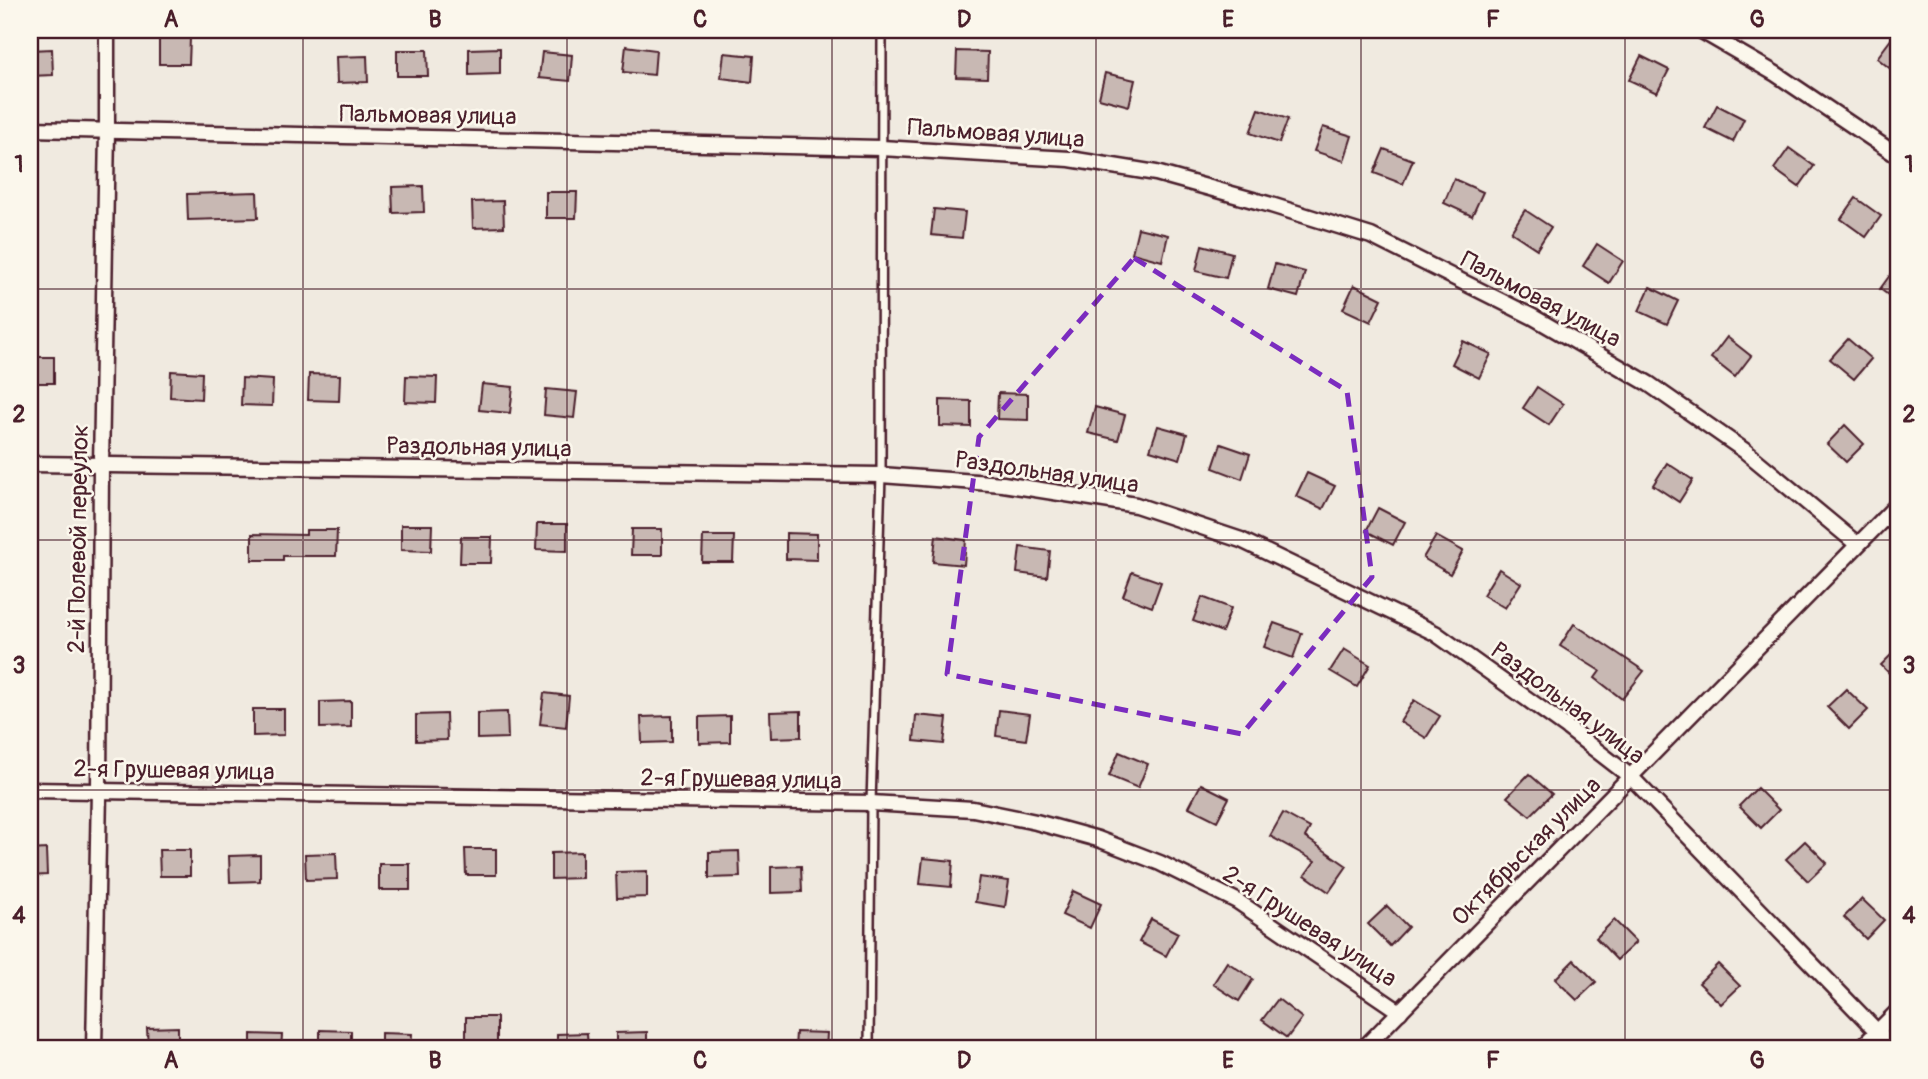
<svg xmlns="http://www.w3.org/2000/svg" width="1928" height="1079" font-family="Pangolin,sans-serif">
<rect width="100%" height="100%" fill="#f0eae0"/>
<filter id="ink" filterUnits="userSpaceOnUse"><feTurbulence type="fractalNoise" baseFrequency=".0143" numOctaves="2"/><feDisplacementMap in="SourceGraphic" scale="14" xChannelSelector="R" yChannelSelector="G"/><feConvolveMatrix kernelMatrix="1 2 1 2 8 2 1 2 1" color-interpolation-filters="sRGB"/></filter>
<g filter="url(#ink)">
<g fill="#c8b8b3" stroke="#4a1f2b" stroke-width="2">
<polygon points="1898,30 1898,75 1877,58"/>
<polygon points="159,38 190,38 189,64 159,64"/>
<polygon points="626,46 656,50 654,75 623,72"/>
<polygon points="500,48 500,74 469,75 469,49"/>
<polygon points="52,49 53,75 30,76 30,50"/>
<polygon points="397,50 427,50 428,76 397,76"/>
<polygon points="957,51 988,52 987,78 956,77"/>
<polygon points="542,52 572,55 570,81 539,78"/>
<polygon points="724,53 754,56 752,82 721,78"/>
<polygon points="367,56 368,82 337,83 336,57"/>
<polygon points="1641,56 1669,70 1657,93 1629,80"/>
<polygon points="1105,73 1135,80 1129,106 1099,98"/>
<polygon points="1717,105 1744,119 1733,142 1705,128"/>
<polygon points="1259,109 1288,119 1279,143 1250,133"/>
<polygon points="1323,127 1352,136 1344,161 1314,151"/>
<polygon points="1789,148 1814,166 1799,187 1774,169"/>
<polygon points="1384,149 1413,160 1403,184 1374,173"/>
<polygon points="1454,179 1483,192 1472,216 1444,203"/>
<polygon points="423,186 424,212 393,213 392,187"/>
<polygon points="257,192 258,218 188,220 187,194"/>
<polygon points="546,192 577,192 576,218 546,218"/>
<polygon points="1856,198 1881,216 1866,237 1841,219"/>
<polygon points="503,201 504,227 473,228 472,202"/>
<polygon points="934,209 965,212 962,238 931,235"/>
<polygon points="1525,210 1551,227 1537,249 1511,232"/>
<polygon points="1138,228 1168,235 1162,261 1132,253"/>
<polygon points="1597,244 1623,261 1609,283 1583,266"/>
<polygon points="1202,245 1232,253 1226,278 1196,271"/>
<polygon points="1275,264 1305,272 1298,297 1268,289"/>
<polygon points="1898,264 1898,302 1880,289"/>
<polygon points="1354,285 1382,299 1371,322 1343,309"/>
<polygon points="1650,287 1678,301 1667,324 1639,311"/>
<polygon points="1727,337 1751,356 1735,377 1711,358"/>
<polygon points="1848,339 1871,359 1854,379 1830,359"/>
<polygon points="1463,341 1491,354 1479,378 1452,364"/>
<rect x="30" y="357" width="24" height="26"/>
<polygon points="171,371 202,373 201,399 170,397"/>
<polygon points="309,374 340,375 339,401 308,400"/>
<polygon points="406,376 437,377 436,403 405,402"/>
<polygon points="242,378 273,380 272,406 241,405"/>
<polygon points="482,384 513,387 510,413 479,410"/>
<polygon points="1537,387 1563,404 1549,425 1523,408"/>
<polygon points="546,389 577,392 574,418 544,415"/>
<polygon points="998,393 1028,394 1028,420 997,419"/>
<polygon points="940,400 971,401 971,427 940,426"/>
<polygon points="1095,407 1125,415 1118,440 1088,433"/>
<polygon points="1845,425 1864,444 1846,462 1827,444"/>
<polygon points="1158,426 1187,434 1180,459 1150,450"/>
<polygon points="1221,444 1250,454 1242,479 1213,468"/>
<polygon points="1667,463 1693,480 1679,502 1653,485"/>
<polygon points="1307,473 1335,486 1323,509 1296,496"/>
<polygon points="1378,508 1405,522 1393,545 1366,531"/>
<polygon points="537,524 567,524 567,551 536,550"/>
<polygon points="401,525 432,525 431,551 401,550"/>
<polygon points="632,529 662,529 662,555 631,555"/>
<polygon points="306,530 337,530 336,556 283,556 283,560 252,560 252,534 306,535"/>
<polygon points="786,533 817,534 817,560 786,559"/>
<polygon points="703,536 734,536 733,562 702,562"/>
<polygon points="936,536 966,540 964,565 933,562"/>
<polygon points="1436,536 1463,551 1450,574 1423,558"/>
<polygon points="461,537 492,537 491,563 460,563"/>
<polygon points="1020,547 1050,551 1047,577 1017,573"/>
<polygon points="1499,569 1521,583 1505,608 1483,595"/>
<polygon points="1132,572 1161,582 1152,607 1123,596"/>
<polygon points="1202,597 1231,608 1222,632 1193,621"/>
<polygon points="1274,623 1302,633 1293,658 1264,647"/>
<polygon points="1574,624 1644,671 1622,699 1595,678 1600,671 1560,646"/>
<polygon points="1898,648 1898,682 1881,665"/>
<polygon points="1344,649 1370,665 1357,687 1330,671"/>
<polygon points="1846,689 1868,710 1849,729 1827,707"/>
<polygon points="544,693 569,696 566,727 540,724"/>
<polygon points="1414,700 1440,716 1426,738 1400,722"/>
<polygon points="351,701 351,727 320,728 320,702"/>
<polygon points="253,709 284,709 284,735 253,736"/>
<polygon points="999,710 1030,714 1026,740 996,736"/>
<polygon points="801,711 801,737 771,738 770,712"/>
<polygon points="507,712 508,738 477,739 477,713"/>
<polygon points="446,714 447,740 416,741 416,715"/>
<polygon points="916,715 947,718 944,744 914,741"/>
<polygon points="672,716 672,742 642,743 641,717"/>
<polygon points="730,716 730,742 699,743 699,717"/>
<polygon points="1119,752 1148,764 1138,788 1109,776"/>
<polygon points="1529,774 1552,794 1530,816 1507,797"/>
<polygon points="1201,784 1229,798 1217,821 1189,807"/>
<polygon points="1757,788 1779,810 1761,828 1739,806"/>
<polygon points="1283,813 1310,828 1305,837 1347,866 1329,892 1305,875 1315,861 1270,836"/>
<polygon points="1805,841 1827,863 1808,881 1786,859"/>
<polygon points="46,849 47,875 30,876 30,850"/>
<polygon points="465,849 496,849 496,875 466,875"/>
<polygon points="159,850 190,850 190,876 160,876"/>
<polygon points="739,851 740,877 709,878 709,852"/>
<polygon points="582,852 582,878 551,879 551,853"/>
<polygon points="336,853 337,879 306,880 305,854"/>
<polygon points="260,855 260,881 230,882 229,856"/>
<polygon points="923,858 953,861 951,887 920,884"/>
<rect x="379" y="864" width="31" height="26"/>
<polygon points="801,866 802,892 771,893 771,867"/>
<polygon points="647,871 647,897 617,898 616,872"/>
<polygon points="979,877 1009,881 1005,907 975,902"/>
<polygon points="1073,891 1101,904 1090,928 1062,915"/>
<polygon points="1862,899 1884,920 1866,939 1844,917"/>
<polygon points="1387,906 1408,927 1390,946 1368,924"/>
<polygon points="1151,919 1178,933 1166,956 1139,942"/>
<polygon points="1614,920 1636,942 1617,960 1596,938"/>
<polygon points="1574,960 1596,982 1577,1000 1555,979"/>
<polygon points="1227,962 1253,979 1239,1001 1213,984"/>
<polygon points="1718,964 1740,986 1721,1004 1699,983"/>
<polygon points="1278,999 1302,1018 1287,1038 1262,1020"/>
<polygon points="466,1017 497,1017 497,1042 466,1043"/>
<polygon points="178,1027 178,1049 148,1049 147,1028"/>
<polygon points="320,1030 351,1031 351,1049 320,1049"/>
<polygon points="647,1032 647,1049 616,1049 616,1033"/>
<polygon points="796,1032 827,1033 826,1049 795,1049"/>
<polygon points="381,1033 412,1034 411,1049 381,1049"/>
<polygon points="587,1033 588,1049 557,1049 557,1034"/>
<polygon points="251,1034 282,1035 281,1049 251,1049"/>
</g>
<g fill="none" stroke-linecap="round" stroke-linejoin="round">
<defs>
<polyline id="lane" points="869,1049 871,803 881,475 882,30"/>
<g id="street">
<polyline points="1700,30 1776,74 1898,156"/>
<polyline points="30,129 881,148 1070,159 1156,173 1271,205 1371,236 1533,317 1649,384 1745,451 1857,544"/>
<polyline points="30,464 881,475 1003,484 1136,505 1241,540 1435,633 1565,726 1631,777 1894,1049"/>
<polyline points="30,790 871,803 973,809 1036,822 1098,839 1160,863 1237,901 1400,1012"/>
<polyline points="94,1049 99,791 101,466 107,131 107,30"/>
<polyline points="1363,1049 1898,504"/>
<polyline points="1860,1049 1898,1011"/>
</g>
</defs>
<use href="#lane" stroke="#4a1f2b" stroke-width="12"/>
<use href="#street" stroke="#4a1f2b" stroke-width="19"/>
<use href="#lane" stroke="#fbf7ec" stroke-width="7"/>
<use href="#street" stroke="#fbf7ec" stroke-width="14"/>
</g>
</g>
<path fill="none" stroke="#7b2cbf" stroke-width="5" stroke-dasharray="14 9" stroke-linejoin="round" d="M1134 258 1347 391 1372 577 1242 734 947 674 979 437Z"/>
<path fill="none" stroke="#4a1f2b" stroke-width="2" stroke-opacity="0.55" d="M303 30V1049M567 30V1049M832 30V1049M1096 30V1049M1361 30V1049M1625 30V1049M30 289H1898M30 540H1898M30 790H1898"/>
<g text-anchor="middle" stroke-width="5" stroke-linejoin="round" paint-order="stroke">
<g font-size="24" fill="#4a1f2b" stroke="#fbf7ec">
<text transform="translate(428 115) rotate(1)" y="8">Пальмовая улица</text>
<text transform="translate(996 133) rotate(4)" y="8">Пальмовая улица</text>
<text transform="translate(1541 299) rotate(28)" y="8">Пальмовая улица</text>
<text transform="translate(479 447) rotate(1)" y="8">Раздольная улица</text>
<text transform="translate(1047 472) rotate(8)" y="8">Раздольная улица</text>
<text transform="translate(78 539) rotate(-89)" y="8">2-й Полевой переулок</text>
<text transform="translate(1568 703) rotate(37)" y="8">Раздольная улица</text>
<text transform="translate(174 770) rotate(1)" y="8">2-я Грушевая улица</text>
<text transform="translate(741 779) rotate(1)" y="8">2-я Грушевая улица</text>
<text transform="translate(1526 851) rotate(-45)" y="8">Октябрьская улица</text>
<text transform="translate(1310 926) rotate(33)" y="8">2-я Грушевая улица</text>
</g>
</g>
<rect width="1928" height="1079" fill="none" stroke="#fbf7ec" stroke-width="77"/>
<rect x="38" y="38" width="1852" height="1002" fill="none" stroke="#4a1f2b" stroke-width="2.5"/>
<g font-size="23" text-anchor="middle" font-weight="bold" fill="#4a1f2b">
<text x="171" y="27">A</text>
<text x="435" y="27">B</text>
<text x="700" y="27">C</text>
<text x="964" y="27">D</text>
<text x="1228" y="27">E</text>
<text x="1493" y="27">F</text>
<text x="1757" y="27">G</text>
<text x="19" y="172">1</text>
<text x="1909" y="172">1</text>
<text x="19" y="422">2</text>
<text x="1909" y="422">2</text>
<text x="19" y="673">3</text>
<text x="1909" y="673">3</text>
<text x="19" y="923">4</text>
<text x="1909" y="923">4</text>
<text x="171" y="1068">A</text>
<text x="435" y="1068">B</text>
<text x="700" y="1068">C</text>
<text x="964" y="1068">D</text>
<text x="1228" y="1068">E</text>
<text x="1493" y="1068">F</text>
<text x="1757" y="1068">G</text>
</g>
</svg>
